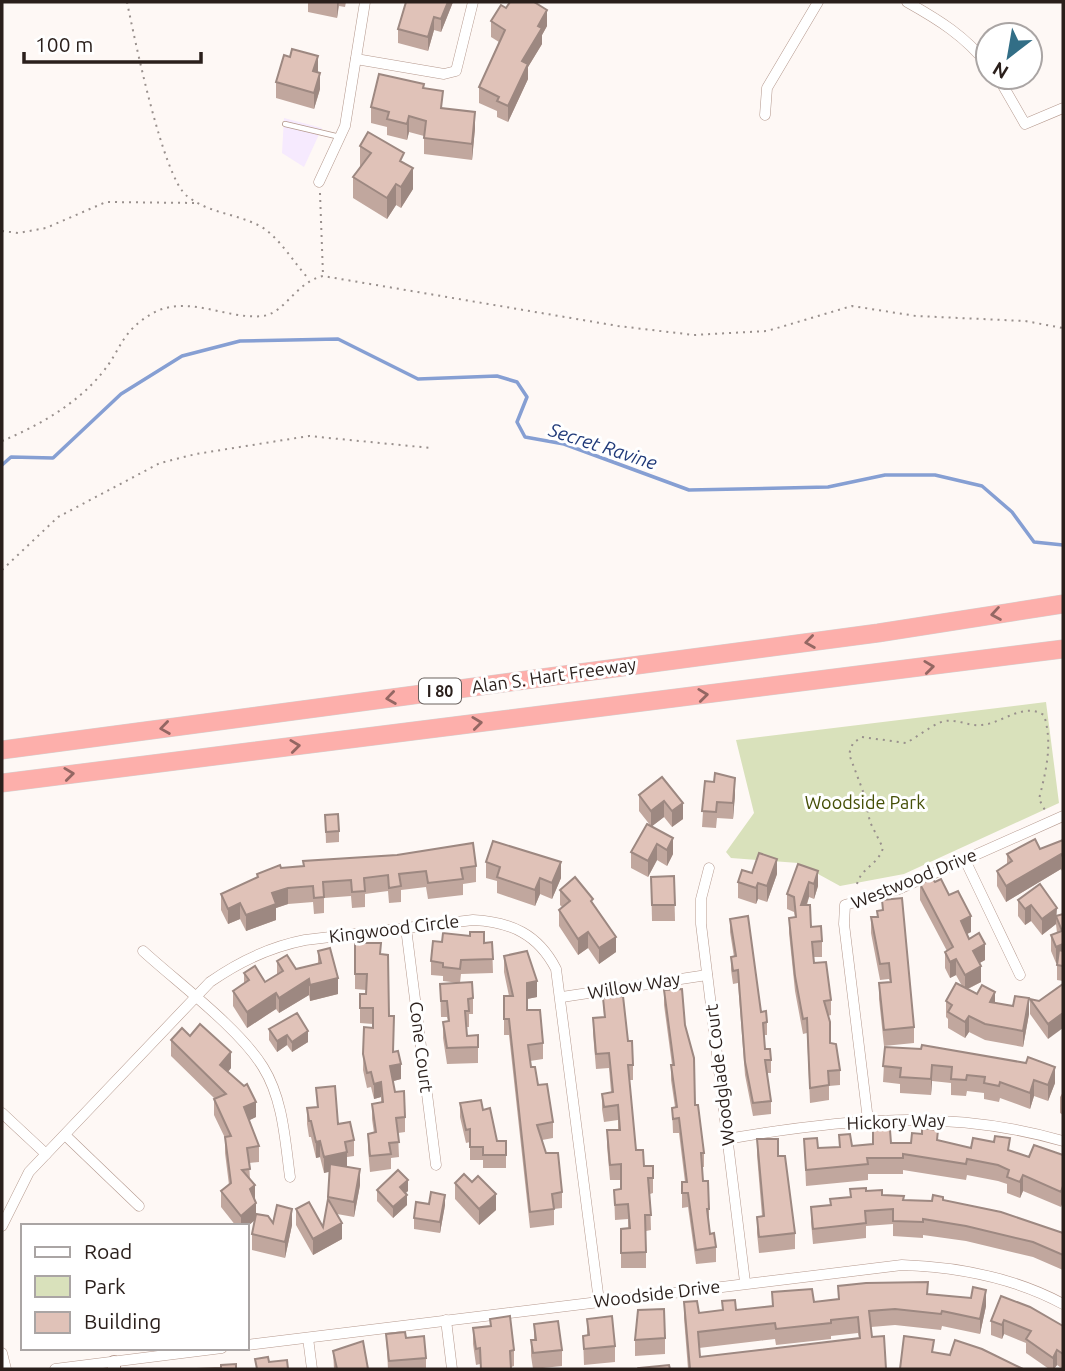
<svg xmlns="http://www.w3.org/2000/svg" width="1065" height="1371" font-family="Ubuntu,sans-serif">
<rect width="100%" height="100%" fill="#fef8f5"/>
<polygon fill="#f6eafe" points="284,118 322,128 304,167 282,153"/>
<polygon fill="#d9e1bb" points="1046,702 1059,803 904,874 840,886 798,863 731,858 726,852 754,813 736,740"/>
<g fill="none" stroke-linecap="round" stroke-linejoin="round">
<polyline stroke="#869fd3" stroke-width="3.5" points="2,465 11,457 53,458 121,394 182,356 240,341 338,339 418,379 497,376 517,382 527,397 517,422 525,437 564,444 689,490 828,487 885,475 935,475 982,486 1012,512 1034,542 1063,545"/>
<defs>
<polyline id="service" points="285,124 340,137"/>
<g id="minor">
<path d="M907 2C939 20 965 36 988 65"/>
<polyline points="356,59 444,74 456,71 473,2"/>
<polyline points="998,77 1025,124 1063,108"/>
<polyline points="765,115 767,88 818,2"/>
<polyline points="319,182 345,126 365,2"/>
<polyline points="965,860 1020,975"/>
<polyline points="709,868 701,899 701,924 745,1282"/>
<polyline points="406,928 436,1165"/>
<path d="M143 951C178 983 239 1028 263 1067 283 1099 285 1140 290 1177"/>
<polyline points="562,997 707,975"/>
<polyline points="2,1113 46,1154"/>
<polyline points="868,1120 844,924 845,905 899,889 1063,816"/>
<polyline points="65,1135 139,1206"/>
<path d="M727 1139C843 1119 949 1108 1063 1141"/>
<path d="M2 1226 29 1172 210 982C240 961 269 947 305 940L473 920C511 922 538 934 556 969L599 1301"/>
<polyline points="446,1320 452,1369"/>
<polyline points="308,1338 312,1369"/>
<path d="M247 1345 902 1265C959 1267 1013 1277 1063 1304"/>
<polyline points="2,1353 6,1369"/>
<polyline points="55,1369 222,1348"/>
</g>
<polyline id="tertiary" points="114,1362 114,1369"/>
<g id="motorway">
<polyline points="2,750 878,633 1063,604"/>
<polyline points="2,783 1063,649"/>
</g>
</defs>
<use href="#service" stroke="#b5998e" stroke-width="6"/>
<use href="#minor" stroke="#b5998e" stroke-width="11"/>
<use href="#tertiary" stroke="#b5998e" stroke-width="14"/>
<use href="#motorway" stroke="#d4d2d1" stroke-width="19"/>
<g stroke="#99908d" stroke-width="2" stroke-dasharray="2 5" stroke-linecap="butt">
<path d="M127 2C134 36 163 178 187 196 209 213 232 213 256 224 277 233 293 262 308 278"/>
<polyline points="320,193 323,275"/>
<polyline points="2,231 18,233 46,228 106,202 197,203"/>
<path d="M2 441C38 426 77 404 102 373 122 349 120 332 153 313 188 294 227 320 263 316 285 313 296 282 323 276L618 326 694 335 767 331 852 306 916 316 1025 321 1063 328"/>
<polyline points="2,570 58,517 160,463 196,454 309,436 431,448"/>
<path d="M857 884C861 868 878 865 883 848L870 822 864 794 849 754 853 743 862 737 906 743C917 737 928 728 939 723 953 716 968 727 982 725 1003 723 1023 702 1044 715 1053 744 1046 771 1039 799L1046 812"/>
</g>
<use href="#service" stroke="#fff" stroke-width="4.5"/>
<use href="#minor" stroke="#fff" stroke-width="10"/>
<use href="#tertiary" stroke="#fff" stroke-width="12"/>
<use href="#motorway" stroke="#fdafab" stroke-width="18"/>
</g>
<g fill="#c1a79e" fill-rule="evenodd">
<polygon points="308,2 346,2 345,7 339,6 337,18 308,12"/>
<polygon points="453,2 441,32 434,30 428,51 398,43 398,29"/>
<polygon points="506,8 547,26 542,35 542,44 528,67 528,79 508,122 497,117 497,111 479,103 479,87 499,42 491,37 491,21"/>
<polygon points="290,57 318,73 320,89 314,109 276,98 276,82"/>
<polygon points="424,88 443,108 475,128 472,160 424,154 424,136 409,132 407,140 387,135 387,127 371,123 371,107"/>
<polygon points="360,146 404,163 413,189 401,208 396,205 387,219 353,198 353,177 360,168"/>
<polygon points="1062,741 1063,741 1063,767 1062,757"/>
<polygon points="662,777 683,819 672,827 664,817 652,826 673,854 667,866 657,860 648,877 631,868 631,852 650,825 639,811 639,795"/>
<polygon points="705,781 735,794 733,819 717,818 716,828 702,827"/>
<polygon points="325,815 339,831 339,842 326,843"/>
<polygon points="1063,840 1063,873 1061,869 1006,902 997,886 997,871 1007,864 1007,854 1040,849"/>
<polygon points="303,861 476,866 476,882 463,884 463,895 428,899 426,887 401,890 401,902 389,903 388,891 365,894 365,907 352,908 351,896 324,898 324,913 314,914 313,902 288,904 276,908 276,920 246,931 240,919 228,924 221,910 221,894 257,877 257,874 281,868 303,866"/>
<polygon points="486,862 561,878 552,899 540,894 535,906 497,893 497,881 486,878"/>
<polygon points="798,864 818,886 814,899 809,897 807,905 811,927 822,941 822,957 814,957 814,963 831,1000 831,1015 828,1016 830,1043 840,1070 840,1085 829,1086 829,1100 810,1103 807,1033 803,1034 795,991 789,933 789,918 795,917 794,912 787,909 787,894"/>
<polygon points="752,873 777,874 767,902 758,899 756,904 738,898 738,882"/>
<polygon points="674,876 675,921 652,921 651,877"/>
<polygon points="935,882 971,932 967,934 969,939 985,960 979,963 981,982 968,989 995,1003 1029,1014 1023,1047 985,1040 969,1032 965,1038 948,1028 948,1019 946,1017 946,1001 962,986 956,975 950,978 945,968 945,952 947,951 920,900 920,884"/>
<polygon points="560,890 593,904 616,952 599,964 588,948 578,955 559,926 559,910 562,907 560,905"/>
<polygon points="882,900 914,1027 914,1043 884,1046 879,999 879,983 890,982 889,979 880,980 871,933 871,917 877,917 877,911 882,910"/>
<polygon points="1018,900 1057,916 1063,914 1063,981 1057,980 1057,963 1056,963 1051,951 1051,935 1057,933 1056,924 1042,935 1031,921 1025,925 1018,916"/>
<polygon points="730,919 761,1012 767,1022 767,1035 764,1035 765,1049 771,1060 771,1073 767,1073 771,1101 771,1114 753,1116 745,1075 738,983 733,984 731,970 731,957 734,957 730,932"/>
<polygon points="442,942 492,942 493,973 461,974 460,983 473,998 473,1014 469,1014 469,1027 466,1027 467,1036 478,1047 478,1063 447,1064 443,1038 443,1022 448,1021 447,1017 441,1017 440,984 459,983 443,981 443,976 431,975 431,961"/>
<polygon points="355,943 381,954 394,1052 401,1079 393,1081 395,1092 405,1117 405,1132 398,1133 399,1157 391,1158 391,1169 370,1172 368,1149 368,1134 374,1133 372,1119 372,1104 381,1103 381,1097 374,1099 371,1087 367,1088 363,1070 364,1027 373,1028 373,1024 360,1023 360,994 366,994 366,990 355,989"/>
<polygon points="318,951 338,994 310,1001 309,995 279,1013 276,1009 247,1028 233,1006 233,991 244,983 244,973 265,982 277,975 277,961 296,969 318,964"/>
<polygon points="504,956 537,997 527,999 527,1010 543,1043 543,1059 530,1061 531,1067 538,1085 553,1122 553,1138 542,1140 546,1153 562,1192 562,1208 554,1209 554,1225 530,1228 509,1035 504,1035 504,996 509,996 504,972"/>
<polygon points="1063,984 1048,1039 1030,1014 1030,999 1039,1001"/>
<polygon points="664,990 685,1025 695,1105 704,1153 704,1167 702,1167 703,1181 709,1209 709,1224 710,1234 716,1247 716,1262 696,1264 688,1207 682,1208 682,1182 685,1182 679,1133 673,1133 672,1108 675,1107 671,1080 671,1065 672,1065 664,1005"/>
<polygon points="603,998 628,1041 633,1065 633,1080 629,1080 636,1150 644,1166 653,1166 653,1193 650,1194 651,1230 646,1231 646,1268 621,1268 621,1229 628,1228 628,1219 615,1220 614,1190 621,1189 621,1180 610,1180 607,1146 607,1130 618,1130 618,1120 604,1122 602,1109 602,1094 611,1092 609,1068 596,1069 593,1033 593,1018 604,1017"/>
<polygon points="269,1029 308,1042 292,1052 287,1045 277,1052 269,1040"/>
<polygon points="171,1040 231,1068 228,1072 256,1117 249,1120 259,1146 259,1162 249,1163 250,1179 255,1200 256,1214 273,1223 292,1225 285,1258 252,1250 252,1234 255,1220 247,1226 236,1226 221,1207 221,1191 229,1185 225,1153 225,1138 214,1115 214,1099 215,1099 171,1056"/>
<polygon points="885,1047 1055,1083 1048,1101 1034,1096 1030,1109 1000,1098 999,1102 984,1099 984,1093 967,1091 966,1096 951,1095 951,1083 932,1081 931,1095 900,1093 900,1084 883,1082"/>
<polygon points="316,1088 338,1124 354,1140 354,1156 347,1157 347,1167 360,1185 354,1217 337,1214 342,1239 313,1255 296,1225 296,1209 323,1227 328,1200 330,1171 324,1173 320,1157 316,1158 311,1137 309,1137 307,1124 307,1108 317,1107"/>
<polygon points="1063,1092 1063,1115 1060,1113 1060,1097"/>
<polygon points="460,1103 483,1110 497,1141 506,1141 506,1168 483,1168 483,1160 470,1160 470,1142 466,1143 460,1117"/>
<polygon points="839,1135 852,1146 938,1140 971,1148 1010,1151 1029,1157 1063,1155 1063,1201 1061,1207 1023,1191 1020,1198 1007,1193 1007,1184 998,1181 967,1175 966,1180 903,1170 903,1174 868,1174 868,1180 806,1186 804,1139 818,1148 839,1147"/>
<polygon points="757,1139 778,1156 795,1233 795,1249 759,1253 757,1233 757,1217 762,1216 757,1155"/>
<polygon points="472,1182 496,1210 479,1225 455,1199 455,1183"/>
<polygon points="850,1189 904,1200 932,1201 943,1200 1063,1233 1063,1270 1033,1257 966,1241 923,1235 923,1238 893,1236 893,1224 866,1226 866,1238 813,1244 811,1222 811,1207 830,1205 850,1197"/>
<polygon points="377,1190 408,1191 405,1193 407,1205 393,1218 377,1201"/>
<polygon points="429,1204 445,1205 440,1233 414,1229 414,1218"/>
<path d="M838 1286 928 1294 986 1306 980 1334 942 1326 941 1330 895 1325 871 1327 872 1337 886 1369H688L684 1318V1302L699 1313 722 1311V1301L736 1310 772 1306V1292L814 1302 838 1299ZM858 1333 859 1338 700 1357 699 1348 775 1339 776 1345 831 1339V1336Z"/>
<polygon points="1001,1296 1063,1326 1063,1369 1057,1365 1054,1369 1049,1369 1026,1353 1026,1343 1004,1334 1002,1339 991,1335 991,1321"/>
<polygon points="490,1319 514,1350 514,1366 511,1367 511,1369 480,1369 480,1364 476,1365 473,1344 473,1328 490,1326"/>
<polygon points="587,1319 615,1346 615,1362 584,1365 583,1336 587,1336"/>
<polygon points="534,1324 562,1350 562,1366 533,1369 531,1356 531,1340 534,1340"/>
<polygon points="386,1334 406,1338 426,1358 426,1369 388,1369"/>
<polygon points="665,1338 665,1354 635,1356 635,1340"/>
<polygon points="333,1351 368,1369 334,1369"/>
</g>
<g fill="#9d8881">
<polygon points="337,2 339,2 337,18"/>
<polygon points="448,2 453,2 441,32 441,19"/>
<polygon points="547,10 547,26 542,35 542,44 528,67 528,79 508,122 508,106 522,61 538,26"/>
<polygon points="434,17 434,30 428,51 428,37"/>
<polygon points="318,56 318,72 313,71"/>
<polygon points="320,73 320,89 314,109 314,93"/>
<polygon points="475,112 475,128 472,160 472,144"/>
<polygon points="409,116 409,132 407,140 407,124"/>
<polygon points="413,168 413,189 401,208 401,187"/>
<polygon points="396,184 396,205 387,219 387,198"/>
<polygon points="735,778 735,794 733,819 733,803"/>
<polygon points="664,801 664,817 651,827 651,811"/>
<polygon points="683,803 683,819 672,827 672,811"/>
<polygon points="673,838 673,854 667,866 667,850"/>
<polygon points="657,844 657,860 648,877 648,861"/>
<polygon points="1061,854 1061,869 1006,902 1006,886"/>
<polygon points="777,859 777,874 767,902 767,886"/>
<polygon points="561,862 561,878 552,899 552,883"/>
<polygon points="818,871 818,886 814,899 814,884"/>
<polygon points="540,878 540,894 535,906 535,890"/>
<polygon points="809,882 809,897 801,920 801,905"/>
<polygon points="758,883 758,899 756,904 756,888"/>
<polygon points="288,888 288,904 276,908 276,920 246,931 246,915 272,893"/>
<polygon points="240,903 240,919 228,924 228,909"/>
<polygon points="1031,905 1031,921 1025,925 1025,909"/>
<polygon points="1057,908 1056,924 1042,935 1042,919"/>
<polygon points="971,916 971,932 961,937 961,921"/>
<polygon points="588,932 588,948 578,955 578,939"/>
<polygon points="616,937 616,952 599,964 599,948"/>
<polygon points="985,944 985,960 973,967 973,951"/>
<polygon points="1063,944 1063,960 1056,963 1056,947"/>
<polygon points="956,959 956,975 950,978 950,962"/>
<polygon points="981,966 981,982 965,990 965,975"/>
<polygon points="338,978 338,994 310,1001 310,985"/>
<polygon points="309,979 309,995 279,1013 279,998"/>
<polygon points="537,981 537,997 527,999 527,983"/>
<polygon points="995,992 995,1008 990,1002"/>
<polygon points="276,993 276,1009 247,1028 247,1012"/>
<polygon points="1029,998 1029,1014 1023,1047 1023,1031"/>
<polygon points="1063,1013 1063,1028 1048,1039 1048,1024"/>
<polygon points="969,1016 969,1032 965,1038 965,1022"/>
<polygon points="308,1031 308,1042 292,1052 292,1042"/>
<polygon points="287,1035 287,1045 277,1052 277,1041"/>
<polygon points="231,1052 231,1068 220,1081 220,1065"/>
<polygon points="401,1064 401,1079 390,1082 390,1066"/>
<polygon points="932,1065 932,1081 931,1095 931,1079"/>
<polygon points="1055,1067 1055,1083 1048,1101 1048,1085"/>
<polygon points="1034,1080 1034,1096 1030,1109 1030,1093"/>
<polygon points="381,1082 381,1097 374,1099 374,1084"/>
<polygon points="256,1102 256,1117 244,1123 244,1107"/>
<polygon points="320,1141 320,1157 316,1158 316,1142"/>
<polygon points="347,1152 347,1168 324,1173 324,1157"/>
<polygon points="360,1169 360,1185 354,1217 354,1202"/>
<polygon points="1023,1175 1023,1191 1020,1198 1020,1182"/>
<polygon points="408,1180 408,1191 400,1198 400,1187"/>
<polygon points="255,1185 255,1201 250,1189"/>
<polygon points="1063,1185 1063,1201 1061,1207 1061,1192"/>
<polygon points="496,1194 496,1210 479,1225 479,1209"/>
<polygon points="407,1195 407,1205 393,1218 393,1207"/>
<polygon points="445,1195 445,1205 440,1233 440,1222"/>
<polygon points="256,1203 256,1219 247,1227 241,1226 241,1216"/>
<polygon points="292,1209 292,1225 285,1258 285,1242"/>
<polygon points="342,1223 342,1239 313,1255 313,1239"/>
<polygon points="986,1290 986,1306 980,1334 980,1319"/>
<polygon points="1004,1320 1004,1334 1002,1339 1002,1325"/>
<polygon points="1057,1350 1057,1365 1054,1369 1053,1369 1053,1358"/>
</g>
<g fill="#e0c2b8" stroke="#9d8881" stroke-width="2" fill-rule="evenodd">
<polygon points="406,2 448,2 441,19 434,17 428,37 398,29"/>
<polygon points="510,2 534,2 547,10 538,26 542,28 522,61 528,64 508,106 497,101 499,97 479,87 505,30 491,21 501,5 506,8"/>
<polygon points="292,49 318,56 313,71 320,73 314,93 276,82 284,55 290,57"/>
<polygon points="379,74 424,84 423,88 443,91 441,108 475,112 472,144 424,138 426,121 409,116 407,124 387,119 389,112 371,107"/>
<polygon points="368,132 404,153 400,161 413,168 401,187 396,184 387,198 353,177 371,153 360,146"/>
<polygon points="715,773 735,778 733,803 717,802 716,812 702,811 705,781 714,782"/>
<polygon points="662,777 683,803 672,811 664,801 651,811 639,795"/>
<polygon points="338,814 339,831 326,832 325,815"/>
<polygon points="647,824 673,838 667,850 657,844 648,861 631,852"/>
<polygon points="1035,839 1040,849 1063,840 1063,857 1061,854 1006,886 997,871 1012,861 1007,854"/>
<polygon points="493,841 561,862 552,883 540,878 535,890 497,877 500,867 486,862"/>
<polygon points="473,843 476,866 461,868 463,879 428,883 426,871 399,874 401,886 389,888 388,875 364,878 365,891 352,892 351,880 323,882 324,897 314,898 313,886 288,888 272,893 276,904 246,915 240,903 228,909 221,894 258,877 257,874 280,865 281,868 304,866 303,861 397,855"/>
<polygon points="759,853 777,859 767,886 758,883 756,888 738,882 742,870 752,873"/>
<polygon points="798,864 818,871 814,884 809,882 801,905 810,905 811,927 821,926 822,941 812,942 814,963 826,962 831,1000 824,1001 830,1022 830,1043 836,1044 840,1070 828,1071 829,1085 810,1088 807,1018 803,1019 795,976 789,918 796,917 794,897 787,894"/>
<polygon points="674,876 675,905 652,905 651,877"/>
<polygon points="575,877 593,899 591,901 616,937 599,948 588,932 578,939 559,910 570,901 560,890"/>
<polygon points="932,878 935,882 941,879 949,895 958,891 971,916 961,921 969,939 979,933 985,944 973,951 981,966 965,975 956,959 950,962 945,952 953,947 920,884"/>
<polygon points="1040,884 1057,908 1042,919 1031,905 1025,909 1018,900"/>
<polygon points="902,898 914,1027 884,1030 879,983 891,982 889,963 880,964 871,917 878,917 877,911 883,910 882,900"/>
<polygon points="1063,914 1063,944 1056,947 1051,935 1062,931 1056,916"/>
<polygon points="748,916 761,1012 766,1011 767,1022 763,1023 765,1049 770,1049 771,1060 765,1060 771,1101 753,1103 745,1062 738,970 733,971 731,957 736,956 730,919"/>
<polygon points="470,932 484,932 484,943 492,942 493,959 461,960 460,969 443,967 443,963 431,961 433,941 442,942 443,933 470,936"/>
<polygon points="355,943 381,943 380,954 388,955 389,1016 394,1016 393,1052 398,1051 401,1064 390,1066 395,1092 404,1091 405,1117 396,1118 399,1142 389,1143 391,1154 370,1156 368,1134 376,1132 372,1104 383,1102 381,1082 374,1084 371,1072 367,1073 363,1054 364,1027 373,1028 373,1008 360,1008 360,994 366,994 367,974 355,974"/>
<polygon points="330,948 338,978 310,985 309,979 279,998 276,993 247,1012 233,991 249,980 244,973 255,966 265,982 283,971 277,961 287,955 296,969 321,963 318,951"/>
<polygon points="1059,950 1063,951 1063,966 1057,965"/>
<polygon points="527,951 537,981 527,983 527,1010 540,1010 543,1043 528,1045 531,1067 535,1067 538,1085 547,1084 553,1122 537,1125 546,1153 558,1153 562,1192 552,1194 554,1209 530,1212 509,1019 504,1019 504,996 513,996 504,956"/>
<polygon points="472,982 473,998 468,999 469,1011 465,1011 467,1036 478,1035 478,1047 447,1048 443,1022 449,1021 447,1001 441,1001 440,984"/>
<polygon points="956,983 977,994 982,985 995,992 990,1002 1013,1006 1015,996 1029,998 1023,1031 985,1024 969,1016 965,1022 948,1012 952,1005 946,1001"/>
<polygon points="1063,984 1063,1013 1048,1024 1030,999 1039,1001"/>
<polygon points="682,989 685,1025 694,1058 695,1105 698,1105 704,1153 701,1153 703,1181 708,1181 709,1209 707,1209 710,1234 714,1233 716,1247 696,1250 688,1193 682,1193 682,1182 687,1182 679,1118 673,1119 672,1108 677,1107 671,1065 674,1065 664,990"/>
<polygon points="623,996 628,1041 632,1041 633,1065 628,1065 636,1150 643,1150 644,1166 653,1166 653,1178 648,1178 651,1215 645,1215 646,1252 621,1253 621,1229 630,1228 628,1204 615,1205 614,1190 621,1189 621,1164 610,1165 607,1130 620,1130 618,1105 604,1107 602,1094 613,1092 609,1053 596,1054 593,1018 605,1017 603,998"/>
<polygon points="297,1013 308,1031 292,1042 287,1035 277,1041 269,1029"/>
<polygon points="200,1024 231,1052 220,1065 244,1086 247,1084 256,1102 244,1107 259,1146 247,1148 250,1169 242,1170 255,1185 250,1189 256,1203 241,1216 221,1191 231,1183 225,1137 231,1136 214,1099 226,1094 171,1040 182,1028 190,1036"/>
<polygon points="922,1045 1026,1063 1028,1057 1055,1067 1048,1085 1034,1080 1030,1093 1000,1082 999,1086 984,1083 985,1077 967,1075 966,1080 951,1079 952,1067 932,1065 931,1079 900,1077 901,1068 883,1066 885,1047 921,1049"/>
<polygon points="335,1086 338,1124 350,1122 354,1140 345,1142 347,1152 324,1157 320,1141 316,1142 311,1121 309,1121 307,1108 318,1107 316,1088"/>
<polygon points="481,1100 483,1110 490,1108 497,1141 506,1141 506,1155 483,1155 483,1147 470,1147 470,1129 466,1130 460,1103"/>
<polygon points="922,1128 938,1130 937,1140 971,1148 973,1138 994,1142 995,1136 1010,1138 1008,1150 1029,1157 1034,1145 1063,1155 1063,1186 1061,1192 1023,1175 1020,1182 1007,1177 1009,1170 998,1165 967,1159 966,1164 903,1154 903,1158 867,1158 868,1164 806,1170 804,1139 817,1138 818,1148 840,1147 839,1135 850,1134 852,1146 873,1144 873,1130 890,1130 891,1143 911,1143 912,1133 922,1134"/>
<polygon points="757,1139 778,1139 778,1156 785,1156 795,1233 759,1237 757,1217 764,1216"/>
<polygon points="330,1164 360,1169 354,1202 328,1197"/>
<polygon points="398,1170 408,1180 400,1187 407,1195 393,1207 377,1190"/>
<polygon points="464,1174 472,1182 478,1176 496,1194 479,1209 455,1183"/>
<polygon points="866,1188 866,1191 882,1190 882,1195 904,1196 903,1200 932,1201 933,1195 943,1197 943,1200 1001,1212 1063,1233 1063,1255 1033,1242 966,1226 923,1219 923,1222 893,1221 893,1209 865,1211 866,1223 813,1229 811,1207 831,1205 830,1199 851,1197 850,1189"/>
<polygon points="431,1192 445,1195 440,1222 414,1218 416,1202 429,1204"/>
<polygon points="328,1199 342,1223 313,1239 296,1209 309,1202 323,1227"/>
<polygon points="277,1205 292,1209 285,1242 252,1234 256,1214 268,1216 273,1223"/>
<path d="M928 1282 927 1294 971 1298 973 1287 986 1290 980 1319 942 1311 941 1314 895 1309 869 1311 872 1337 884 1336 886 1369H690L684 1302 697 1301 699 1313 723 1310 722 1301 735 1300 736 1310 773 1306 772 1292 812 1289 814 1302 839 1299 838 1286 866 1283ZM858 1317 860 1338 700 1357 698 1332 775 1323 776 1329 831 1323V1320Z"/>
<polygon points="1001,1296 1030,1307 1063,1326 1063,1354 1057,1350 1053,1358 1026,1339 1031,1331 1004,1320 1002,1325 991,1321"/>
<polygon points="664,1309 665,1338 635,1340 638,1310"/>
<polygon points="510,1316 514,1350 510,1351 511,1369 481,1369 480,1348 476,1349 473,1328 491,1326 490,1319"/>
<polygon points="612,1316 615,1346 584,1349 583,1336 589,1335 587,1319"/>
<polygon points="558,1321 562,1350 533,1353 531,1340 536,1340 534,1324"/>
<polygon points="405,1332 406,1338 424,1336 426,1358 389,1361 386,1334"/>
<polygon points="904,1336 934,1340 932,1352 950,1355 955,1340 982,1349 1023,1369 900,1369"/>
<polygon points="363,1341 368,1369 337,1369 333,1351"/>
<polygon points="268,1357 269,1362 287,1360 288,1369 257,1369 255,1359"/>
<polygon points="236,1364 236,1369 196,1369 221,1368 221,1365"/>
<polygon points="669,1365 670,1369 640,1369 639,1368"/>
</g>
<defs><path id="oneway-chevron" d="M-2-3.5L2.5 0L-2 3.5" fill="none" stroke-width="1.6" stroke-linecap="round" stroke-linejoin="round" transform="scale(1.75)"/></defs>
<g stroke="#946763">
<use href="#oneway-chevron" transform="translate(996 614) rotate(171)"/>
<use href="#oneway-chevron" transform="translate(810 642) rotate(172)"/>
<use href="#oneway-chevron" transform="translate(929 667) rotate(-7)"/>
<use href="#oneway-chevron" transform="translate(703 695) rotate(-7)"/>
<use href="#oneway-chevron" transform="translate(391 698) rotate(172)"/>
<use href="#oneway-chevron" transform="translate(477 723) rotate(-7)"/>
<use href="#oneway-chevron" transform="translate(165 728) rotate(172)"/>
<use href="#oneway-chevron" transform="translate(295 746) rotate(-7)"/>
<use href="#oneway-chevron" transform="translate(69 774) rotate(-7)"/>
</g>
<g text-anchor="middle" stroke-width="6" stroke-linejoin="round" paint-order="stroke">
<rect fill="#fff" stroke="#6a625f" stroke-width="2" x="419" y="678.5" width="42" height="25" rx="5"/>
<g font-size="16" font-weight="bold" fill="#2a1f1b">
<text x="440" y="697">I 80</text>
</g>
<g font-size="18" fill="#2a1f1b" stroke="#fff">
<text transform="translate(554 676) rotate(-8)" y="6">Alan S. Hart Freeway</text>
<text transform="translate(914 879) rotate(-22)" y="6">Westwood Drive</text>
<text transform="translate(394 929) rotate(-7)" y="6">Kingwood Circle</text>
<text transform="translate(634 986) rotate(-9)" y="6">Willow Way</text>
<text transform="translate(421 1047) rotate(83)" y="6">Cone Court</text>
<text transform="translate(720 1075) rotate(-97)" y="6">Woodglade Court</text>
<text transform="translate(896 1122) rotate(-2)" y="6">Hickory Way</text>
<text transform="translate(657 1294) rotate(-7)" y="6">Woodside Drive</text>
</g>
<g font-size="18" fill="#454f07" stroke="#fff">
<text x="865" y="809">Woodside Park</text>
</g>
<g font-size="19" font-style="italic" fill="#203a79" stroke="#fff">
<text transform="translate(603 446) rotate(18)" y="7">Secret Ravine</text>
</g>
</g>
<rect width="1065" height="1371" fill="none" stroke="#2a1f1b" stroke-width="7"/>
<rect x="21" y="1224" width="228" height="126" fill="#ffffff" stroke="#aaa5a4" stroke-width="2"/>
<rect x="35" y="1247" width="35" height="10" fill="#ffffff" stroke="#aaa5a4" stroke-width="2"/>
<text x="84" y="1259" font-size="21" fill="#2a1f1b">Road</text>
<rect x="35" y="1276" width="35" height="21" fill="#d9e1bb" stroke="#aaa5a4" stroke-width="2"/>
<text x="84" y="1294" font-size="21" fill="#2a1f1b">Park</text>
<rect x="35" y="1312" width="35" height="21" fill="#e0c2b8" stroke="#aaa5a4" stroke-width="2"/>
<text x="84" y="1329" font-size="21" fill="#2a1f1b">Building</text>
<g transform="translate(1009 56) rotate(211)"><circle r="33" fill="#ffffff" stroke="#aaa5a4" stroke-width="2"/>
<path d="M0-5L12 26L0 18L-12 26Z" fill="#326e86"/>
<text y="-10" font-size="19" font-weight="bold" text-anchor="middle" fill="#2a1f1b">N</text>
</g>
<path d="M24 52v10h177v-10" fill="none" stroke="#2a1f1b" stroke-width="3.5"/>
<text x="35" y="52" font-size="21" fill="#2a1f1b" stroke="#ffffff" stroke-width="5" paint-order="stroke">100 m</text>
</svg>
